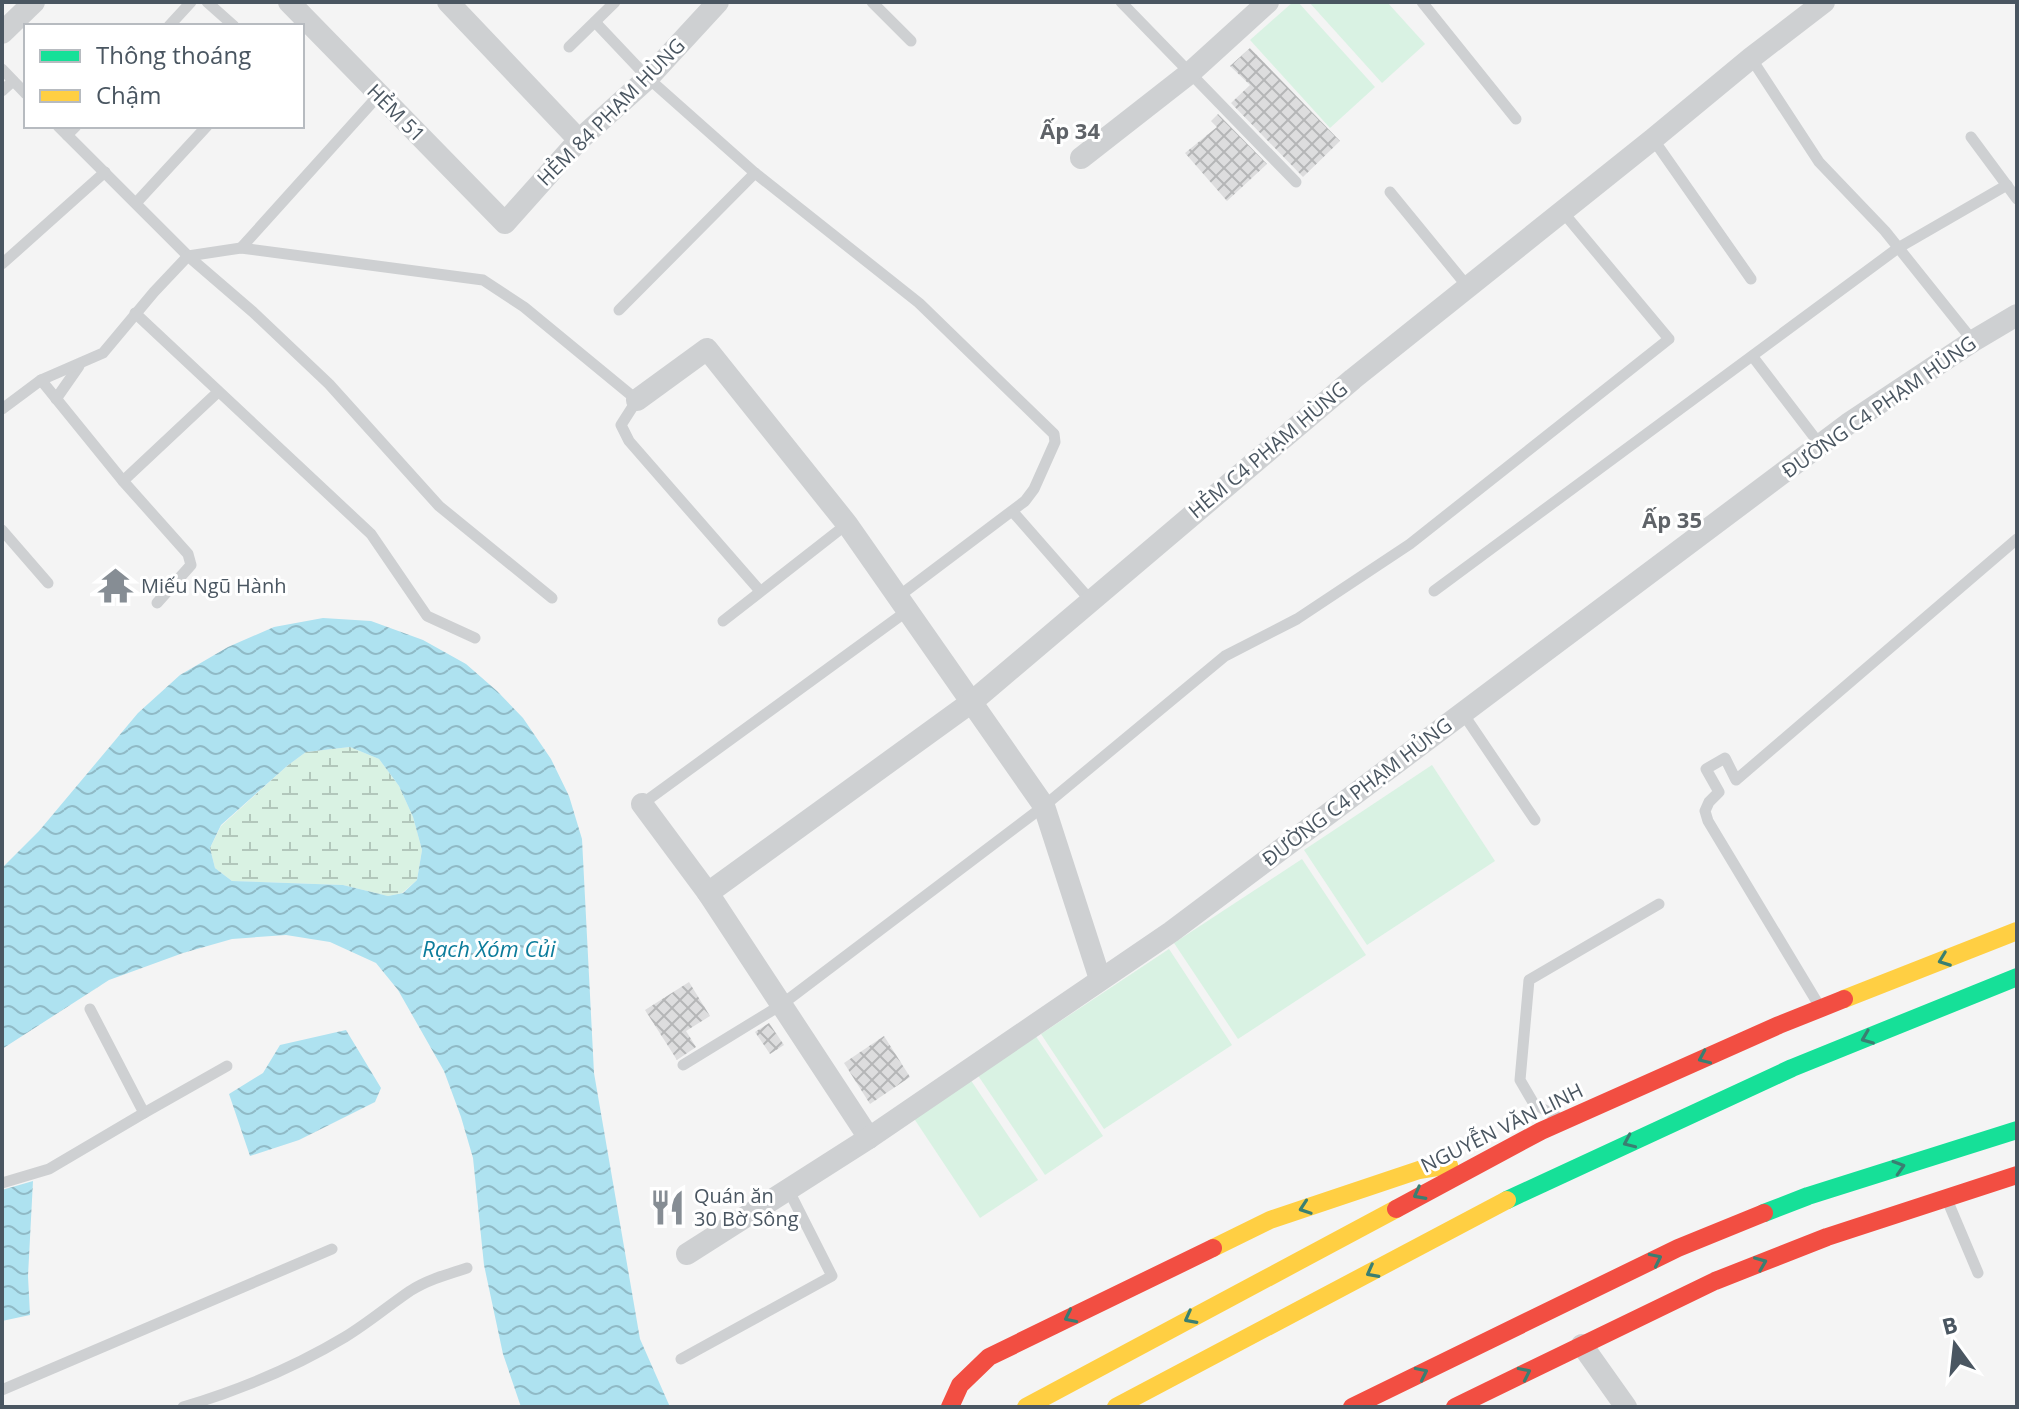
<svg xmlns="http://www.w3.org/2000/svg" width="2019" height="1409" font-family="'Open Sans',sans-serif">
<defs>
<pattern id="wetland-marsh" width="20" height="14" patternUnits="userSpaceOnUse" patternTransform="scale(2)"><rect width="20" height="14" fill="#d9f2e3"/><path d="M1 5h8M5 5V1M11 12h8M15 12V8" fill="none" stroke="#b2c7bb"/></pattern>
<pattern id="water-waves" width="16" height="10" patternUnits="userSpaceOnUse" patternTransform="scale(2)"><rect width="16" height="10" fill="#aee2f0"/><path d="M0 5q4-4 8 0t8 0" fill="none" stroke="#90bac6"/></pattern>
<pattern id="building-cross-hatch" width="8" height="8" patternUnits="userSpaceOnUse" patternTransform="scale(2)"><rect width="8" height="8" fill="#ddddde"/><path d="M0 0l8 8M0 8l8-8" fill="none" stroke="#b5b6b7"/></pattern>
</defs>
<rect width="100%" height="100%" fill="#f4f4f4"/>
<polygon fill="url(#wetland-marsh)" points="350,747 379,759 399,786 413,817 422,850 417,880 402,893 388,896 343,885 232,881 215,868 210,848 221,826 287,766 306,752"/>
<g fill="#d9f2e3">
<polygon points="1293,2 1298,2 1375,87 1330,128 1250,40"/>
<polygon points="1309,2 1387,2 1425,44 1382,83"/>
<polygon points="1432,765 1495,861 1367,945 1304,850"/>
<polygon points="1302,859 1366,955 1238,1039 1174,943"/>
<polygon points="1169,949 1232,1045 1104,1129 1041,1034"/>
<polygon points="1033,1032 1103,1136 1045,1175 975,1071"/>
<polygon points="968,1076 1038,1180 980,1218 911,1114"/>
</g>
<g fill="url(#water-waves)" fill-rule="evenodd">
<path d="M323 618 371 621 423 640 466 664 497 691 523 718 551 759 569 796 582 839 594 1073 640 1339 670 1407H521L503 1354 484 1265 473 1158 461 1117 444 1071 398 990 376 963 330 942 286 935 232 939 183 953 109 980 2 1049V868L39 831 138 713 180 675 228 647 274 627ZM350 747 379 759 399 786 413 817 422 850 417 880 403 893 388 896 343 885 232 881 215 868 210 848 221 825 287 766 306 752Z"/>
<polygon points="346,1030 381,1088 375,1102 299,1140 250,1156 229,1094 263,1073 280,1045"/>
<polygon points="33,1181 28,1276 30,1315 2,1321 2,1190"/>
</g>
<g fill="url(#building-cross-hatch)">
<polygon points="1250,48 1340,141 1303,177 1231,103 1250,85 1230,66"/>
<polygon points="1218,114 1267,164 1227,201 1185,153 1217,127 1211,121"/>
<polygon points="689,982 710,1016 686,1031 696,1047 677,1060 645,1010"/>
<polygon points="769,1023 784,1045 770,1054 755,1032"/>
<polygon points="884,1036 910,1077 870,1104 844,1063"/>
</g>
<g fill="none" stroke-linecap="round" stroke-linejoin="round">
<g stroke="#ced0d2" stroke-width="11">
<polyline points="207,2 234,26"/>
<polyline points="872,2 911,41"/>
<polyline points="1121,2 1296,182"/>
<polyline points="1422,2 1516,119"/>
<polyline points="595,22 648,78 755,173 919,303 1054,434 1055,442 1034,489 1025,501 899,596"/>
<polyline points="169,26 191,2"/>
<polyline points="569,47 615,2"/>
<polyline points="1751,58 1819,162 1885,231 1973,341"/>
<polyline points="2,69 26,94"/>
<polyline points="2,91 13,81"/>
<polyline points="58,126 188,256 253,312 329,384 439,506 552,598"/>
<polyline points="67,135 76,126"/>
<polyline points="1971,137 2017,199"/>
<polyline points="1653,139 1751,279"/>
<polyline points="1390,192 1467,286"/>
<polyline points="136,203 207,126"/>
<polyline points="241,248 378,96"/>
<polyline points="2,264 105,172"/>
<polyline points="619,310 755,173"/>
<polyline points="135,313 371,534 427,616 475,638"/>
<polyline points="1753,357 1821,446"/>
<polyline points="41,380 123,481 188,554 191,565 157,603"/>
<polyline points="56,399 79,366"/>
<polyline points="2,409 41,380 103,353 154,292 188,256 241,248 483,280 524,307 637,400 621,425 629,441 760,591"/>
<polyline points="123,481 218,392"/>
<polyline points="1013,512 1091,601"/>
<polyline points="2,530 48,583"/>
<polyline points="1434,591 1898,248 2007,185"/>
<polyline points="723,621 847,524"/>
<polyline points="1462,712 1535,820"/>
<polyline points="642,804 907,611"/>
<polyline points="1820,1007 1708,821 1705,811 1709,802 1719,792 1706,769 1725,758 1736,780 2017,539"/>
<polyline points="683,1065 781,1005 1044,806 1225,656 1297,619 1410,544 1669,339 1562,211"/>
<polyline points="144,1113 227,1066"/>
<polyline points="1556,1116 1534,1104 1520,1080 1529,980 1659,904"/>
<polyline points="2,1183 49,1169 144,1113 90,1009"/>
<polyline points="1948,1202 1978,1273"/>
<polyline points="681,1359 832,1276 789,1191"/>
<polyline points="2,1390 332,1249"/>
<path d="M183 1407C240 1390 295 1367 345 1337 368 1323 388 1306 410 1291 427 1280 448 1274 467 1268"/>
</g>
<g stroke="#ced0d2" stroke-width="22">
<polyline points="289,2 505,223 579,140 648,78 718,2"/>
<polyline points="448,2 579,140"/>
<polyline points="2,33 34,2"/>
<polyline points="1081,158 1191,72 1268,2"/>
<polyline points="637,400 707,349 847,524 1044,806 1100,979"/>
<polyline points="642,804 708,893 869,1138"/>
<polyline points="708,893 973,701 1353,379 1653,139 1751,58 1824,2"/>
<polyline points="687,1254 869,1138 1171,932 1848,424 1973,341 2017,315"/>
<polyline points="1582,1345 1626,1407"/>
</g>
<g stroke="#16e098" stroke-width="18">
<polyline points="1507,1200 1792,1068 2017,977"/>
<polyline points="1764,1213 1808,1196 2017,1130"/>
</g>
<g stroke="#ffcf43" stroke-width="18">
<polyline points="1844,999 2017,931"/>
<polyline points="1213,1248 1270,1220 1419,1170 1449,1165"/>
<polyline points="1026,1407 1396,1209"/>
<polyline points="1116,1407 1507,1200"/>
</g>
<g stroke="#f24e42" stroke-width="18">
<polyline points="1396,1209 1541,1131 1779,1025 1844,999"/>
<polyline points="950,1407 960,1385 989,1357 1213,1248"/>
<polyline points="1352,1407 1678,1248 1764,1213"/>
<polyline points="1455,1407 1715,1281 1827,1237 2017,1175"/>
</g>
</g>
<defs><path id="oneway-chevron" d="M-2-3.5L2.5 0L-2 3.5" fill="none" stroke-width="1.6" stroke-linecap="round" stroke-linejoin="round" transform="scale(2)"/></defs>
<g stroke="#3a7f72">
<use href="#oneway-chevron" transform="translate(1944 960) rotate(159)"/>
<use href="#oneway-chevron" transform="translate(1867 1038) rotate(158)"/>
<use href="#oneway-chevron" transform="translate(1704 1058) rotate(156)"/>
<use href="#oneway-chevron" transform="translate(1629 1142) rotate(156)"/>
<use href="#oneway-chevron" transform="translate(1899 1167) rotate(-17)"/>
<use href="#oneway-chevron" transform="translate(1419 1194) rotate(152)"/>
<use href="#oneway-chevron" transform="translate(1305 1208) rotate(161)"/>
<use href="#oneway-chevron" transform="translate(1656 1259) rotate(-26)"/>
<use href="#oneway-chevron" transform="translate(1761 1263) rotate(-22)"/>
<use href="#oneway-chevron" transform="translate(1372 1272) rotate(152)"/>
<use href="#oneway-chevron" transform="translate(1070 1317) rotate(154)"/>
<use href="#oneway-chevron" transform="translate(1190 1318) rotate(152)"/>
<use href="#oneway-chevron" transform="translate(1422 1373) rotate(-26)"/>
<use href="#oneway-chevron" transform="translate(1525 1373) rotate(-26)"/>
</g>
<defs>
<symbol id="temple-bare" viewBox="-9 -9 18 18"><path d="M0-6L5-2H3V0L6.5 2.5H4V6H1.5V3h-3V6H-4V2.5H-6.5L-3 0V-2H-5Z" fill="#868d94" stroke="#fff" stroke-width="2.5" paint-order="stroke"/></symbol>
<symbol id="restaurant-bare" viewBox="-9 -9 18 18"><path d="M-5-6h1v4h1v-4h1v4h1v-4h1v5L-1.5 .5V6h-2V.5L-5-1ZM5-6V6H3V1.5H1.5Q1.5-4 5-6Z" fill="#868d94" stroke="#fff" stroke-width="2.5" paint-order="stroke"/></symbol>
</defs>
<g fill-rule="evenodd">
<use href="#temple-bare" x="90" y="560" width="51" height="51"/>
<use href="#restaurant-bare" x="642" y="1182" width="51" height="51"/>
</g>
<g text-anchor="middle" stroke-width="6" stroke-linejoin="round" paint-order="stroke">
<g font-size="20" fill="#4a5661" stroke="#fff">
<text transform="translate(611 112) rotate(-45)" y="7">HẺM 84 PHẠM HÙNG</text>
<text transform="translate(396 113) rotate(45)" y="7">HẺM 51</text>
<text transform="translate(1879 407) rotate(-35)" y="7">ĐƯỜNG C4 PHẠM HỦNG</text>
<text transform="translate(1268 450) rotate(-40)" y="7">HẺM C4 PHẠM HÙNG</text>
<text transform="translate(1357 792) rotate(-37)" y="7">ĐƯỜNG C4 PHẠM HỦNG</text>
<text transform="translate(1502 1128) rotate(-26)" y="7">NGUYỄN VĂN LINH</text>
</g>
<g font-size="20" fill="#4a5661" stroke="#fff" text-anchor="start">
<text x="141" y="593">Miếu Ngũ Hành</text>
<text x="694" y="1203">Quán ăn<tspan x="694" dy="23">30 Bờ Sông</tspan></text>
</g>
<g font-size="22" font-weight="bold" fill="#5f6368" stroke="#fff">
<text x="1070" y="139">Ấp 34</text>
<text x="1672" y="528">Ấp 35</text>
</g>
<g font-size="22" font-style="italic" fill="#0c7c9b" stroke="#fff">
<text x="489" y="957">Rạch Xóm Củi</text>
</g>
</g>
<rect width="2019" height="1409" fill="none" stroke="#4a5661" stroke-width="8"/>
<rect x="24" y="24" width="280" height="104" fill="#ffffff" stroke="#b7bbc0" stroke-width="2"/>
<rect x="40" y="50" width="40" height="12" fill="#16e098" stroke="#b7bbc0" stroke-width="2"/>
<text x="96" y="64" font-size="24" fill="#4a5661">Thông thoáng</text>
<rect x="40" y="90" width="40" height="12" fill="#ffcf43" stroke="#b7bbc0" stroke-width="2"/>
<text x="96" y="104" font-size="24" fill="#4a5661">Chậm</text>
<g transform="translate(1955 1345) rotate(345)" stroke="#ffffff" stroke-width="6" paint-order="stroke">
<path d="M0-6L14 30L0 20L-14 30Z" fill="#4a5661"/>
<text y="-12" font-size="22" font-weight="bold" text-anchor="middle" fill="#4a5661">B</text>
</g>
</svg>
